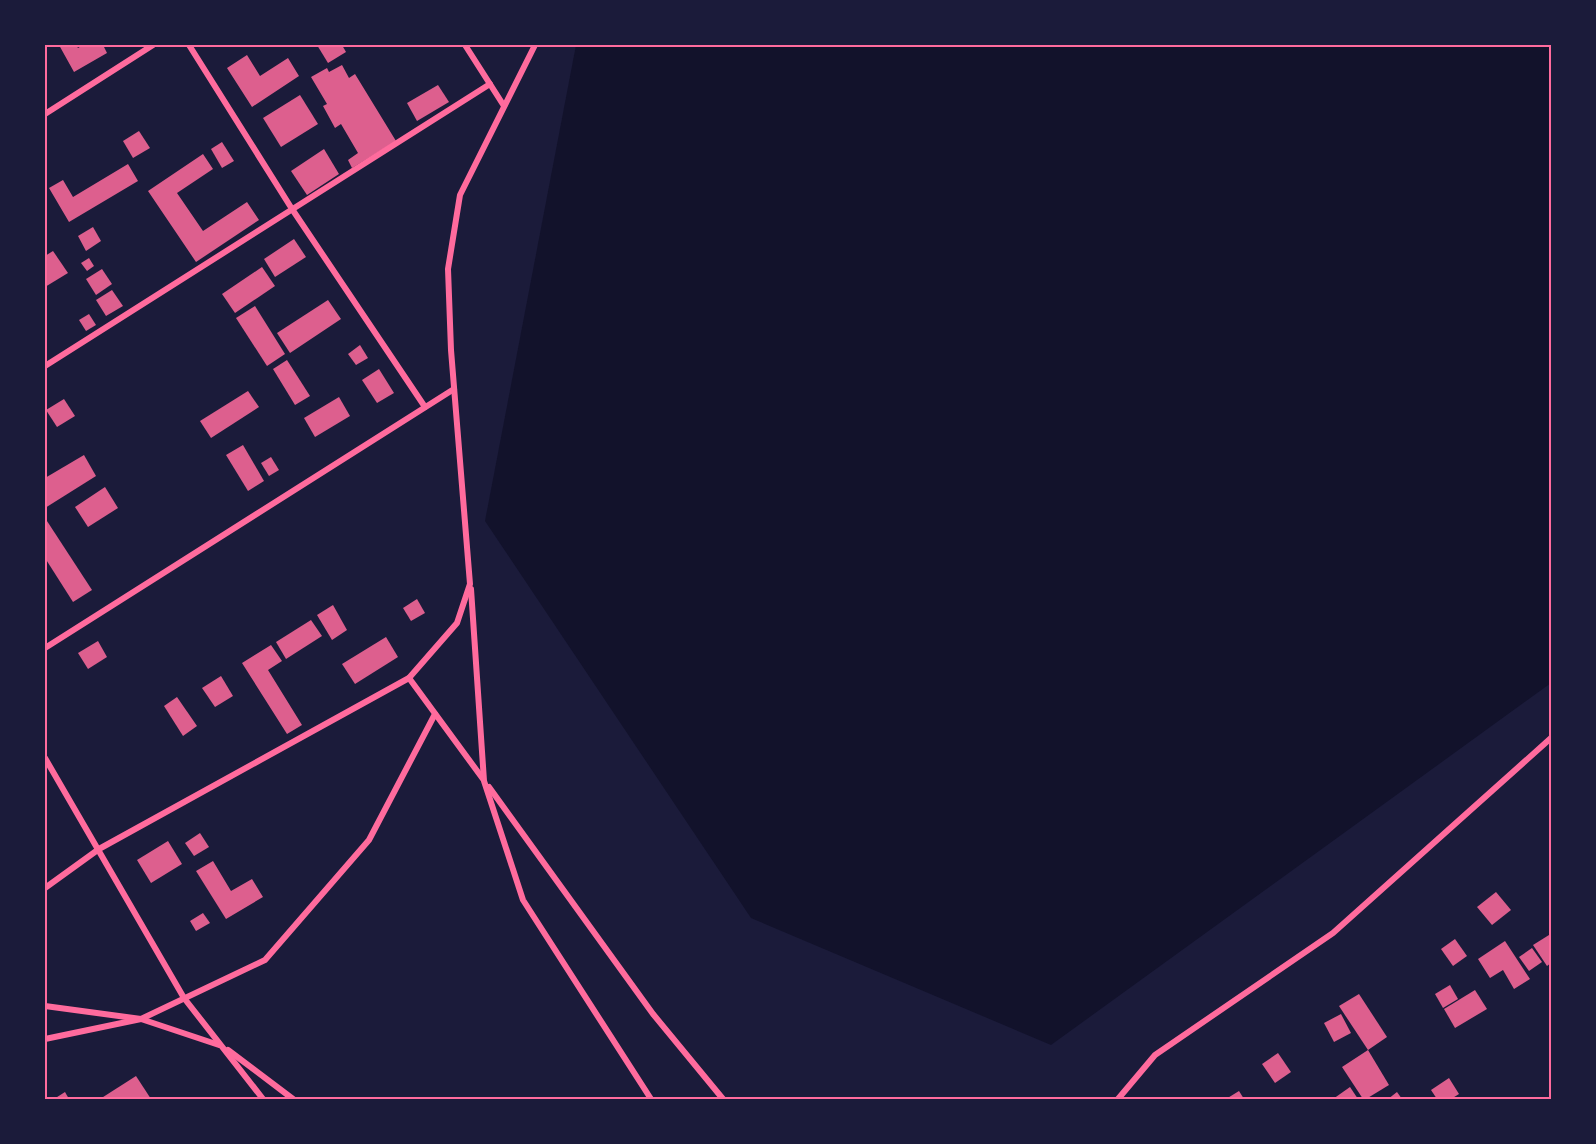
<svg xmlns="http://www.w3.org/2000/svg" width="1596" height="1144" font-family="Cabin,sans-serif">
<rect width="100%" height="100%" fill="#1b1b3a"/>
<polygon fill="#12122b" points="576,45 1551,45 1551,683 1051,1045 751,918 485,521"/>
<g fill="#dd5f8e">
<polygon points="59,45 76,45 78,48 83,45 103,45 107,53 74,72"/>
<polygon points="317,45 342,45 346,52 328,63"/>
<polygon points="247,55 260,76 288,58 299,76 252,107 227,68"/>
<polygon points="342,65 349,78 355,74 396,141 352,168 348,160 358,153 341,124 335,128 323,106 327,104 311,77 327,68 329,72"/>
<polygon points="438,85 449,102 417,121 407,103"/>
<polygon points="300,95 318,124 281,147 263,118"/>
<polygon points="139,131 150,148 133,158 123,141"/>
<polygon points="222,142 234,161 222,168 211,149"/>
<polygon points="324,149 339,174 307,195 291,171"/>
<polygon points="203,154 213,169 177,193 203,231 247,202 259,220 196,262 148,191"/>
<polygon points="128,164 138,181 69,222 49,188 63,180 73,197"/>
<polygon points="93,227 101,241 86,251 78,236"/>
<polygon points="294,239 306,257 275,277 264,259"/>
<polygon points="53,251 68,273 45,287 45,256"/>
<polygon points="89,258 94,266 87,271 81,263"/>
<polygon points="262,267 275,286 235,313 222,294"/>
<polygon points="102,269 112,284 96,295 86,279"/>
<polygon points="112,290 123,306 106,316 96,300"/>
<polygon points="328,300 341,319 290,353 277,333"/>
<polygon points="255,306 285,354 267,366 236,318"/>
<polygon points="89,314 96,325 86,331 79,320"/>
<polygon points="360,345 368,358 356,365 348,354"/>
<polygon points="287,360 310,396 295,405 273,369"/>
<polygon points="379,369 394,393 377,403 362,380"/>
<polygon points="248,391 259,407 211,438 200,421"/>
<polygon points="339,397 350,416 315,437 304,418"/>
<polygon points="64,399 75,416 57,427 46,410"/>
<polygon points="243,445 264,481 248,491 226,455"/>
<polygon points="84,455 96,476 45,508 45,478"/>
<polygon points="271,457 279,470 269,476 261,463"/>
<polygon points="105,487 118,508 88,527 75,507"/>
<polygon points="47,521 92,590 73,602 45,558 45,522"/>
<polygon points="417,599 425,613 411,621 403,608"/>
<polygon points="333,605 347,630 332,640 317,615"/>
<polygon points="311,620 322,636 286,659 276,642"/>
<polygon points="386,637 398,657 355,684 342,664"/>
<polygon points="98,641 107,657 88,669 78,653"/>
<polygon points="271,645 282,661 268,670 302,725 287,734 242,663"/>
<polygon points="221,676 233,696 215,707 202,688"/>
<polygon points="177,697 197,726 183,736 164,706"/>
<polygon points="200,833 209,847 194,856 185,843"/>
<polygon points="168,841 182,864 151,883 137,860"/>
<polygon points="213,861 231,891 252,879 263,897 226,919 196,871"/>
<polygon points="1496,892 1511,910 1492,925 1477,907"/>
<polygon points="203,913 210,923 196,931 190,921"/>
<polygon points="1549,935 1551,938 1551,963 1547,966 1533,945"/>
<polygon points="1455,939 1467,956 1453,966 1441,949"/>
<polygon points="1505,941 1530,979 1514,989 1503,970 1490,978 1478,959"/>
<polygon points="1532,948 1542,962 1529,971 1519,957"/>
<polygon points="1450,985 1458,999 1443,1008 1435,994"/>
<polygon points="1475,990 1487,1009 1455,1028 1444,1009"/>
<polygon points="1359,994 1387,1037 1368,1050 1339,1006"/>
<polygon points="1341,1014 1351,1033 1334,1042 1324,1023"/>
<polygon points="1368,1050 1389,1085 1366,1099 1363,1099 1342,1067"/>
<polygon points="1278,1053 1291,1072 1275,1083 1262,1064"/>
<polygon points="136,1076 151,1099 100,1099"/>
<polygon points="1449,1078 1459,1094 1451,1099 1437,1099 1431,1090"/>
<polygon points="1350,1087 1358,1099 1333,1099"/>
<polygon points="1239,1091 1244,1099 1226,1099"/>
<polygon points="65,1092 69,1099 54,1099"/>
<polygon points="1397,1092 1402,1099 1388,1099"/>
</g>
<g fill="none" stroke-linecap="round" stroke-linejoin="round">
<g stroke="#ff6b9d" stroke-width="6">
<polyline points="189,45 292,209 425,407"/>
<polyline points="465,45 504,106"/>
<polyline points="45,114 153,45"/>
<polyline points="45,366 490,84"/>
<polyline points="471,589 484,781 523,900 651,1099"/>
<polyline points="45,648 454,389"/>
<polyline points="409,678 483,779"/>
<polyline points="45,758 184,998 263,1099"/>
<polyline points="489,787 653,1014 723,1099"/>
<polyline points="45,888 99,849 409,678 457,623 470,584 451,350 448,269 460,195 535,45"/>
<polyline points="45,1006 141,1019 219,1045"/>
<polyline points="45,1039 141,1019 265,960 369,840 435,714"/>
<polyline points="228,1050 293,1099"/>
<polyline points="1118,1099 1155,1055 1333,933 1551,738"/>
</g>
</g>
<rect width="1596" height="1144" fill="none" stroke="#1b1b3a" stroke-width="93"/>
<rect x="46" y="46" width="1504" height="1052" fill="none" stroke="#ff6b9d" stroke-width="2"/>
</svg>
